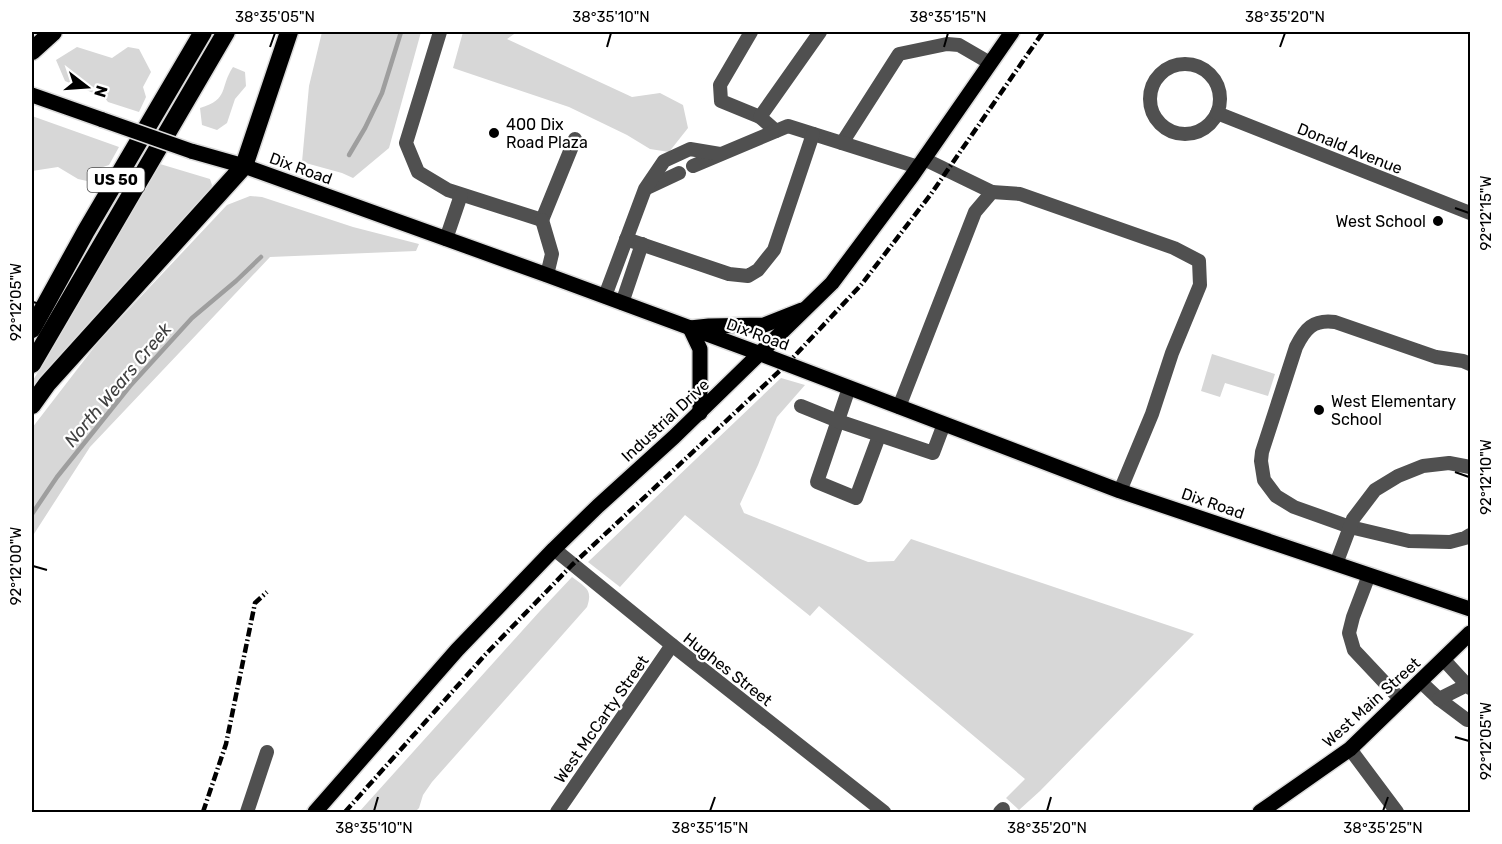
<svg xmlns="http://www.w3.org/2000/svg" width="1502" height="844" font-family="Rubik,sans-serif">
<rect width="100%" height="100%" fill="#fff"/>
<g fill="#d7d7d7">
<polygon points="322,32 421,32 389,148 353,178 342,173 302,162 309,86"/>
<polygon points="463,32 517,32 507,39 632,97 660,93 683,105 688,128 669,152 650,149 627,135 569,107 453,68"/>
<polygon points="77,47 112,58 128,47 139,49 151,72 143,87 146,97 139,112 108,102 105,98 65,81 56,60"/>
<path d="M233 67 245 72 246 86 235 99 227 123 217 130 202 125 200 108C230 99 219 88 233 67Z"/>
<polygon points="32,116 119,147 109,165 91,171 87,181 78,179 58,167 32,171"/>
<polygon points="160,164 210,179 212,185 209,196 154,250 32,398 32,382"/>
<polygon points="250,196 262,197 353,227 419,244 416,251 270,257 90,447 32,537 32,428 99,341 227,205"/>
<polygon points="1212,354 1275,374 1268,396 1225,383 1220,397 1201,391"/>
<polygon points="781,378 805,385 777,417 758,465 740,504 744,513 868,562 894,561 911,539 1194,634 1040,791 1019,810 1006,798 1025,779 819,606 810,616 685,515 620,587 588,562"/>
<path d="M572 577C586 588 593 589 587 607L432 782 423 795 419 808 415 812H359L540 611Z"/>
</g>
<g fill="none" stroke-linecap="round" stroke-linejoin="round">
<g stroke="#9e9e9e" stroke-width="4.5">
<polyline points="349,155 365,128 382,93 401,32"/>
<polyline points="32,514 57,477 130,386 192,318 236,281 261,257"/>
</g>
<defs>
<g id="major">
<polyline points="32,95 103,120"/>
<polyline points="191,151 244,166 547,275 761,354 1120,491 1470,609"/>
<polyline points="700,413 700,349 690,328 709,326 764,325 802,310"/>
<polyline points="315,812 457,650 554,549 598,506 674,437 832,283 912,176 1012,32"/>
<polyline points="1260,812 1350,749 1470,633"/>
</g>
<g id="highway">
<polyline points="32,51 53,32"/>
<polyline points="32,329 86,231 203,32"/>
<polyline points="32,364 226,32"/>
<polyline points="32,405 47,384 244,166 289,32"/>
</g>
</defs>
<use href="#major" stroke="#dbdbdb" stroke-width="18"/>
<use href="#highway" stroke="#dbdbdb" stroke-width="21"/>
<g stroke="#505050" stroke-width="14">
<polyline points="440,32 406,143 418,172 448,190 542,220 575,139"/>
<polyline points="751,32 720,85 721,101 760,117"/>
<circle cx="1185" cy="99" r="35"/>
<polyline points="1217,113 1470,213"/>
<polyline points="776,131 760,117 820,32"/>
<polyline points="842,143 899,54 947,44 959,45 990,63"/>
<polyline points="924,159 992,192"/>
<polyline points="693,166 788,126 918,167"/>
<polyline points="647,188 679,173"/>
<polyline points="542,220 552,254 547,275"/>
<polyline points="446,239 461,195"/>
<polyline points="626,239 729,274 748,276 758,270 774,250 813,134"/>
<polyline points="605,296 645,189 664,161 690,149 720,154"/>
<polyline points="622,303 642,244"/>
<path d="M1470 364 1463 361 1436 357 1335 322C1313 319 1305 329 1296 347L1262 452 1261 461 1264 480 1276 496 1294 507 1350 527 1409 541 1450 542 1465 538 1470 535"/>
<polyline points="849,388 817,482 856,498 879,436"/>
<polyline points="801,406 838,421 933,453 944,424"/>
<polyline points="899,407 975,212 992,192 1020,194 1174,248 1199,261 1200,285 1172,353 1152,414 1120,491"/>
<polyline points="554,549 672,645 884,812"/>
<polyline points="1336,564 1353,519 1375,490 1398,476 1423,466 1449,463 1470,467"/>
<polyline points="1369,575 1353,617 1349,633 1354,650 1401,700"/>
<polyline points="1444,660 1467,685 1470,684"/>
<polyline points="1421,682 1439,699 1467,720 1470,719"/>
<polyline points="1439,699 1467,685 1470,688"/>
<polyline points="1350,749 1397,812"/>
<polyline points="247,812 267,752"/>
<polyline points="557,812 672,645"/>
<polyline points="1000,812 1003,809"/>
</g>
<use href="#major" stroke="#000" stroke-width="15"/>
<use href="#highway" stroke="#000" stroke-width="18"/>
<g stroke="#000" stroke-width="4.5" stroke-dasharray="9 3 1.5 3" stroke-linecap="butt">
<polyline points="203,812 226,744 255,603 267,592"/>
<polyline points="345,812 485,655 572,565 787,364 861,285 931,194 1043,32"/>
</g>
<defs>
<polyline id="major-bridge" points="103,120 191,151"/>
</defs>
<use href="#major-bridge" stroke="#dbdbdb" stroke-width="18" stroke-linecap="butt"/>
<use href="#major-bridge" stroke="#000" stroke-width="15"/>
</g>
<path fill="none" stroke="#000" stroke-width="2" d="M270 47 275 33M607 47 611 33M944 47 948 33M1280 47 1285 33M1455 208 1469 213M33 302 47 306M1455 472 1469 477M33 566 47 570M1455 737 1469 741M374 811 378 797M710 811 715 797M1047 811 1051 797M1383 811 1388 797"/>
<g fill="#000" stroke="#fff" stroke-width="2">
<circle cx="494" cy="133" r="6"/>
<circle cx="1438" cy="221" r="6"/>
<circle cx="1319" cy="410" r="6"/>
</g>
<g text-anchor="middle" stroke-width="4.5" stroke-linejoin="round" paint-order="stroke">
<rect fill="#fff" stroke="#4c4c4c" stroke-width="1.5" x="87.5" y="168" width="57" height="24" rx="4.5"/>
<g font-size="15" font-weight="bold" fill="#000">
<text x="116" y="185">US 50</text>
</g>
<g font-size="16" fill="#000" stroke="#fff" text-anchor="start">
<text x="506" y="130">400 Dix<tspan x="506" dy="18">Road Plaza</tspan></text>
<text x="1426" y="227" text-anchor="end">West School</text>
<text x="1331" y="407">West Elementary<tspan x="1331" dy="18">School</tspan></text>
</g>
<g font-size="16" fill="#000" stroke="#fff">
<text transform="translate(1350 148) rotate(22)" y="6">Donald Avenue</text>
<text transform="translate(301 168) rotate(20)" y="6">Dix Road</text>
<text transform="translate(758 334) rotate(20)" y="6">Dix Road</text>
<text transform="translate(665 420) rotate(-43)" y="6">Industrial Drive</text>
<text transform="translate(1213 503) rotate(19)" y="6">Dix Road</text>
<text transform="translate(728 669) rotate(38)" y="6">Hughes Street</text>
<text transform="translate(1371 702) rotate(-42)" y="6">West Main Street</text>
<text transform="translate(601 719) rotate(-55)" y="6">West McCarty Street</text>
</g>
<g font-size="18" font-style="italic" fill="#3f3f3f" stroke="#fff">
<text transform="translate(118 385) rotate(-50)" y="6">North Wears Creek</text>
</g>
</g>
<rect width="1502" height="844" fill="none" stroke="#ffffff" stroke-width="66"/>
<g transform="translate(87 87) rotate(107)" stroke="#ffffff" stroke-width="4.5" paint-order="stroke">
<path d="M0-4.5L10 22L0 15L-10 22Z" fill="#000000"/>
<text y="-9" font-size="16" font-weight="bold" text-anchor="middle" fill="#000000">N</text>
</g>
<rect x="33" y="33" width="1436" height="778" fill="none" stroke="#000" stroke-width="2"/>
<g font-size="15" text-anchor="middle" fill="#000">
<text x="275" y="22">38°35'05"N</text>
<text x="611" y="22">38°35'10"N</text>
<text x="948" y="22">38°35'15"N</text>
<text x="1285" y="22">38°35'20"N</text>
<text transform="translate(1486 213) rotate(-90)" y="5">92°12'15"W</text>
<text transform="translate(16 302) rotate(-90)" y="5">92°12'05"W</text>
<text transform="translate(1486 477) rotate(-90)" y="5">92°12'10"W</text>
<text transform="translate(16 566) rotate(-90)" y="5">92°12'00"W</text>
<text transform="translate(1486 741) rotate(-90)" y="5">92°12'05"W</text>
<text x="374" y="833">38°35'10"N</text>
<text x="710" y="833">38°35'15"N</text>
<text x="1047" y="833">38°35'20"N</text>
<text x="1383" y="833">38°35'25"N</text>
</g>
</svg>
